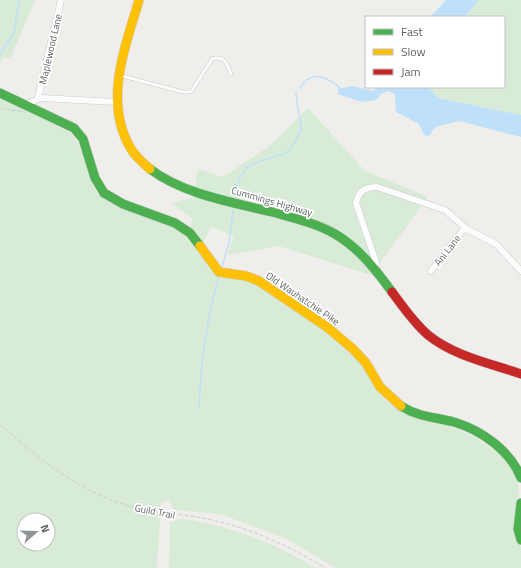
<svg xmlns="http://www.w3.org/2000/svg" width="521" height="568" font-family="'Titillium Web',sans-serif">
<rect width="100%" height="100%" fill="#efeeea"/>
<g fill="#d8ebd6" fill-rule="evenodd">
<polygon points="0,0 35,0 11,57 2,59 0,66"/>
<polygon points="479,0 521,0 521,115 438,98 429,89 428,87 504,87 504,17 465,17"/>
<path d="M0 99C18 103 56 118 69 131 76 138 80 148 84 157 89 170 90 187 101 196 118 212 145 214 166 222 174 225 182 231 190 236L192 218 171 203 193 198 198 169 223 177 268 147 308 108 365 171 428 197 371 275 279 246 228 255 234 236 211 227 199 251 205 262 235 278 251 282 267 291 333 336 363 366 375 388 387 401 403 410 460 430 476 438 501 455 517 476 519 493 514 534 516 542 521 547V568H336L285 538 220 514 174 510 171 505V500L161 502 157 568H0ZM24 520H48V544H24Z"/>
<path d="M182 519C228 525 275 543 315 568H169L170 522Z"/>
</g>
<g fill="#bfe0f9">
<polygon points="446,0 479,0 465,17 430,17"/>
<polygon points="352,86 373,91 378,87 428,87 438,98 521,115 521,137 459,121 435,127 429,136 424,135 419,124 396,112 395,95 389,91 382,93 376,100 361,102 338,94 338,89"/>
</g>
<g fill="none" stroke-linecap="round" stroke-linejoin="round">
<g stroke="#bfe0f9" stroke-width="1.5">
<polyline points="0,55 14,32 19,0"/>
<path d="M300 88C309 74 318 74 332 82 336 85 340 87 341 90"/>
<path d="M236 194C239 167 249 164 274 157 277 156 282 155 286 153 293 149 298 137 301 130 302 126 296 102 296 93"/>
<polyline points="222,267 229,243 233,210"/>
<path d="M199 407C201 362 206 319 219 276"/>
</g>
<defs>
<path id="lane" d="M122 76 183 92H191L212 59C224 55 227 63 231 74"/>
<g id="street">
<polyline points="38,98 61,0"/>
<polyline points="27,104 41,98 116,102"/>
<path d="M375 269 376 262 356 203C359 191 365 187 377 187L445 210 467 229"/>
<polyline points="431,271 463,230 467,229 496,244 521,271"/>
</g>
<g id="fast">
<polyline points="0,93 74,128 83,139 95,178 104,193 123,204 175,223 190,233 200,246"/>
<path d="M150 169C183 194 231 202 272 212 293 218 316 223 335 234 359 248 376 270 392 292"/>
<path d="M401 406C418 417 435 417 454 422 481 430 511 451 521 478"/>
<polyline points="521,503 518,529 521,540"/>
</g>
<g id="slow">
<path d="M139 0C125 48 103 102 131 149 135 156 143 163 150 169"/>
<polyline points="200,246 219,272 246,276 259,281 327,327 353,349 366,363 380,387 401,406"/>
</g>
<path id="jam" d="M392 292C403 307 414 323 428 335 454 356 489 363 521 374"/>
</defs>
<use href="#lane" stroke="#cbcccc" stroke-width="4"/>
<use href="#street" stroke="#cbcccc" stroke-width="7"/>
<use href="#fast" stroke="#cacacb" stroke-width="10"/>
<use href="#slow" stroke="#cacacb" stroke-width="10"/>
<use href="#jam" stroke="#cacacb" stroke-width="10"/>
<g stroke="#cacfcc" stroke-width="1" stroke-dasharray="4 2" stroke-linecap="butt">
<polyline points="0,108 25,112"/>
<path d="M0 425C17 438 32 453 49 465 67 478 87 490 107 498 138 512 170 512 202 518 244 525 288 545 325 568"/>
</g>
<use href="#lane" stroke="#fdfcfc" stroke-width="3"/>
<use href="#street" stroke="#fdfcfc" stroke-width="6"/>
<use href="#fast" stroke="#4caf50" stroke-width="9"/>
<use href="#slow" stroke="#ffc107" stroke-width="9"/>
<use href="#jam" stroke="#c62828" stroke-width="9"/>
<path stroke="#e4e4e4" stroke-width="1.5" stroke-dasharray="1 5" stroke-linecap="butt" d="M226 0C262 49 298 100 347 136 400 174 462 198 521 224"/>
</g>
<g text-anchor="middle" stroke-width="3.5" stroke-linejoin="round" paint-order="stroke">
<g font-size="10" fill="#5f6368" stroke="#fff">
<text transform="translate(50 49) rotate(-77)" y="4">Maplewood Lane</text>
<text transform="translate(272 201) rotate(16)" y="4">Cummings Highway</text>
<text transform="translate(447 250) rotate(-52)" y="4">Ani Lane</text>
<text transform="translate(303 298) rotate(34)" y="4">Old Wauhatchie Pike</text>
<text transform="translate(155 511) rotate(11)" y="4">Guild Trail</text>
</g>
</g>
<rect x="365" y="16" width="140" height="72" fill="#ffffff" stroke="#bfc1c3"/>
<rect x="373" y="29" width="20" height="6" fill="#4caf50" stroke="#bfc1c3"/>
<text x="401" y="36" font-size="12" fill="#5f6368">Fast</text>
<rect x="373" y="49" width="20" height="6" fill="#ffc107" stroke="#bfc1c3"/>
<text x="401" y="56" font-size="12" fill="#5f6368">Slow</text>
<rect x="373" y="69" width="20" height="6" fill="#c62828" stroke="#bfc1c3"/>
<text x="401" y="76" font-size="12" fill="#5f6368">Jam</text>
<g transform="translate(36 532) rotate(70)"><circle r="19" fill="#ffffff" stroke="#bfc1c3"/>
<path d="M0-3L7 15L0 10L-7 15Z" fill="#919496"/>
<text y="-6" font-size="11" font-weight="bold" text-anchor="middle" fill="#5f6368">N</text>
</g>
</svg>
